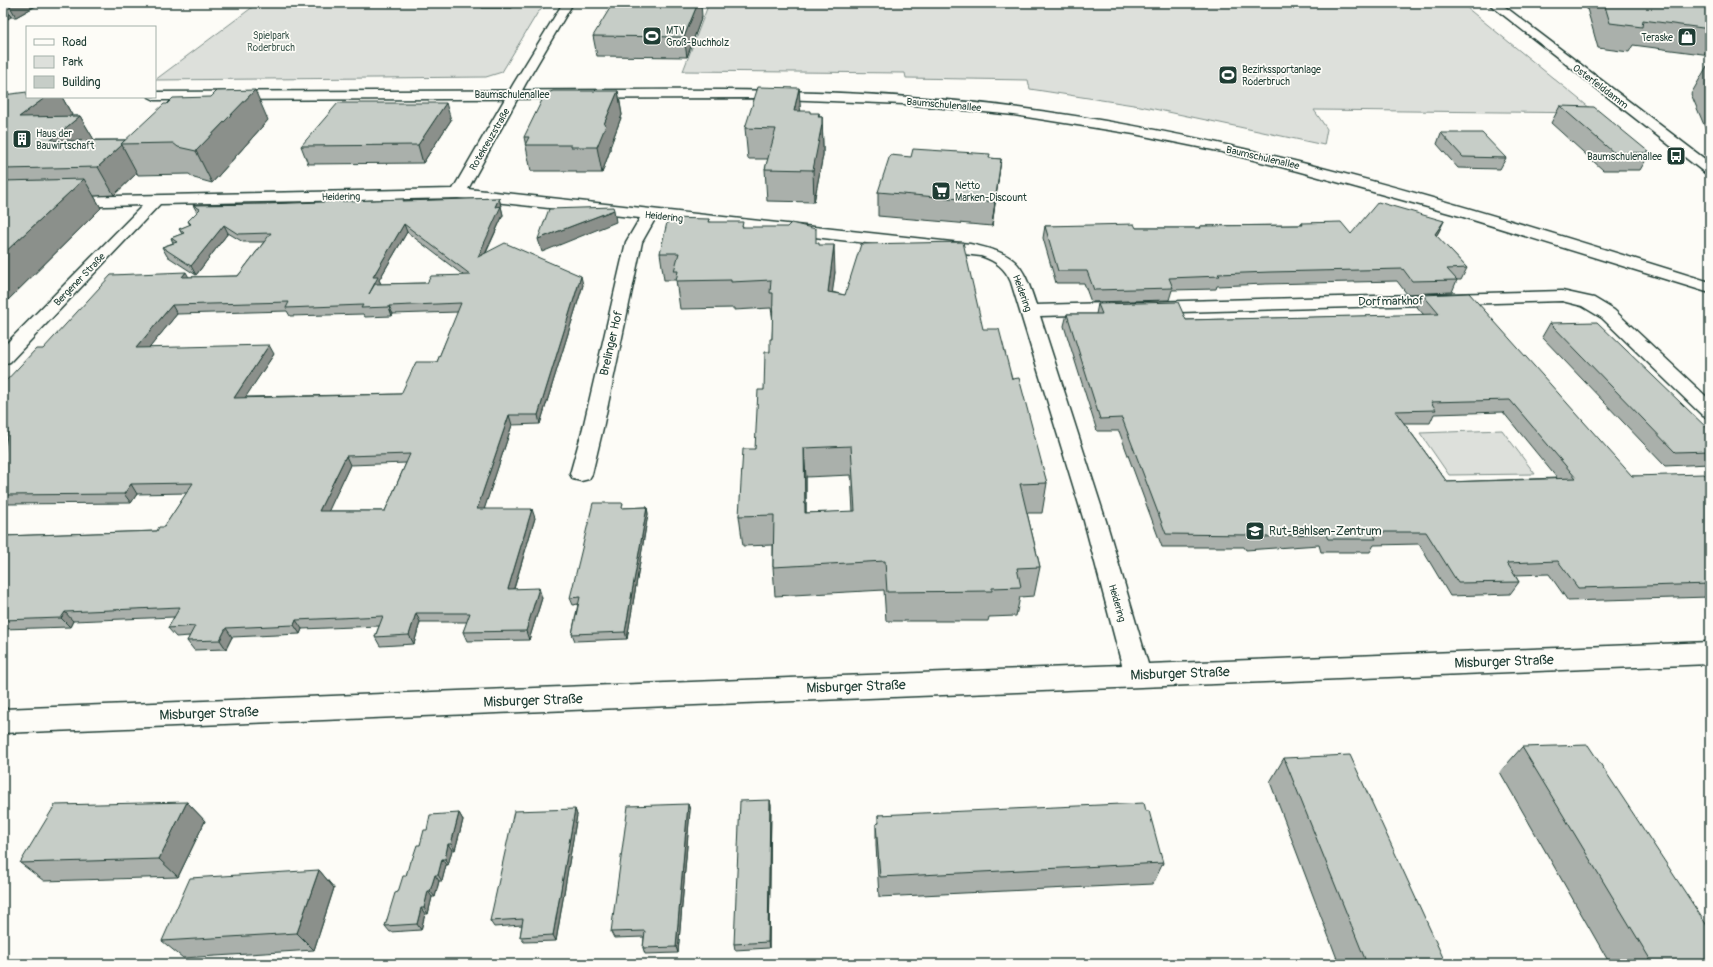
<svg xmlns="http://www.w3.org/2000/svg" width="1713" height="967" font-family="Pangolin,sans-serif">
<rect width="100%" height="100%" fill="#fdfcf7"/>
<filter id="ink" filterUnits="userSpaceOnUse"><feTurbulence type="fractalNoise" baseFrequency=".025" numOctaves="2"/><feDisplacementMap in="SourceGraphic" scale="8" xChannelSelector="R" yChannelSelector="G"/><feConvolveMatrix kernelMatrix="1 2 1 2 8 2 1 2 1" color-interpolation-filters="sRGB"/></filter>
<g filter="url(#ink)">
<g fill="#dde0db" stroke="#7e8e88">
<polygon points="258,3 548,3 545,7 538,12 502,72 486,77 155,80"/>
<polygon points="709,3 1461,3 1596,113 1314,110 1327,129 1324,145 1140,106 1030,89 1028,80 906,78 905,73 683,71"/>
<polygon points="1502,430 1535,474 1449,475 1420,433"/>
</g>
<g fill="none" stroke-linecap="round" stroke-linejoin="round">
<defs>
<g id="minor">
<path d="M563 3H573L526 83 468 189 970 244C1016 254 1022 261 1036 305L1562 291 1594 298 1614 310 1710 400V418L1703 416 1602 318 1582 306 1562 301 1040 316 1106 521 1148 664 1710 642V664L3 733V709L1122 665 1084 521 1011 282C1005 268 996 261 981 256L655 219 642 242 603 428 592 474 589 479 581 481 573 479 570 474 583 428 626 242 640 218 458 198 160 204 10 362 3 364V347L143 205 68 207 63 205 60 202 63 199 68 197 453 189 514 83Z"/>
<polygon points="1488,3 1500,3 1710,163 1710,174 1705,173"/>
</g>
<path id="major" d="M626 90C767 89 908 91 1048 112 1274 144 1493 215 1710 282V293L1460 216 1297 171 1218 151 1134 134 1014 115 904 104 758 98 155 100 149 97H155V92Z"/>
</defs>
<use href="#minor" stroke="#1f3d34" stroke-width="3"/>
<use href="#major" stroke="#1f3d34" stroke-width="3"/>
<use href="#minor" fill="#fdfcf7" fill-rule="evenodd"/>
<use href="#major" fill="#fdfcf7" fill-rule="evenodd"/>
</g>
<g fill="#aab0ab" stroke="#1f3d34" fill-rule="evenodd">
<polygon points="3,3 41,3 16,17 11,17"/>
<polygon points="480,3 515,3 512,8 482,8"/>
<polygon points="1587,3 1710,3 1710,55 1633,45 1629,52 1598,48 1586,5"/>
<polygon points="702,16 687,57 597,56 593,36"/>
<polygon points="1707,66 1710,67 1710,135 1707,132 1691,94"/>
<polygon points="799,88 800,111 810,113 819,117 822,117 823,147 823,155 814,202 767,201 765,169 768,159 748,159 745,128"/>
<polygon points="618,91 622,115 610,147 610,150 602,173 576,173 576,171 531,171 524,137"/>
<polygon points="3,95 27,97 62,97 72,115 70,116 80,116 94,140 125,140 268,120 212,183 194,178 189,174 138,175 137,173 114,195 94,196 101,208 3,305"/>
<polygon points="1560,106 1650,153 1640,170 1603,170 1551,123"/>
<polygon points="451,120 423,163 308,164 301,146"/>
<polygon points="1441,133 1506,158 1500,169 1458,168 1437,144"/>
<polygon points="911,157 989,158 1001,159 992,226 878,216 878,192"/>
<path d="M499 198 503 215 486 253 583 285 540 424 512 425 484 509 535 518 514 589 542 598 529 640 467 641 463 632 467 622H420L414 644 380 646 375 637 379 626 302 629 300 634 232 637 226 649 194 650 187 641 190 636 176 637 168 628 174 617 73 621 70 627 3 629V536L157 531 164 527 187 493 137 494 131 503 7 504 3 499V464L6 439H3V384L43 349 189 277 238 276 264 242H243L228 233 196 275 167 256 162 247 173 243 171 238 182 234 179 229 190 225 188 221 197 212 193 205 265 204 404 199 405 201ZM407 232 463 275 427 283 381 284 379 280ZM287 311 290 316 363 314 365 317 392 316 393 314 458 312 437 362 401 394 245 397 274 354 149 348 177 314ZM406 463 385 511H328L350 465Z"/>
<path d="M709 219V222L743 227 816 243 819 245 835 272 832 292 983 329 1012 379 1047 483 1042 513H1027L1040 567 1034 596 1020 597 1016 616 989 617 988 621H886L884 590 775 596 773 567V545L743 546 739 516 755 449 772 339 773 321 771 308 734 310V308L680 309 676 280H664L660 253ZM851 475 853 512 806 513V477Z"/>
<polygon points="1444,221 1438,233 1436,236 1467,268 1461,280 1457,280 1452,292 1407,294 1397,281 1266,284 1217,286 1216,289 1172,290 1169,300 1091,302 1084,283 1056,283 1043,238 1045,226 1136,228 1200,228 1200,226 1301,225 1302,223 1351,234"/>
<path d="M1423 295 1632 476 1710 480V597L1568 601 1549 574 1515 575 1519 582 1510 594 1450 596 1419 544 1374 545 1370 552H1321L1319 545 1246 550 1244 547H1162L1119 431H1097L1064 326 1067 314H1096L1098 304 1186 320 1424 315 1417 307ZM1503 412 1557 478 1447 482 1404 423H1430L1434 414Z"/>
<polygon points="1550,323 1710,431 1710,464 1665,466 1542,337"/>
<polygon points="1710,343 1710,351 1708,349"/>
<polygon points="647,507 648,514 627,639 575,641 572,634 578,604 573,605 570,598 624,508"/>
<polygon points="1522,747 1710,964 1610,964 1500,772"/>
<polygon points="1284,758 1446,964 1339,964 1270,782"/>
<polygon points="770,800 771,806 769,948 735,950 734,944"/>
<polygon points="187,802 205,821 178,877 44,881 20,863"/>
<polygon points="688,804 690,810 678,953 645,954 643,948 644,937 614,938 611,932"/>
<polygon points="575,809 577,815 556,941 524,942 520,937 522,925 494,927 490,921"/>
<polygon points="459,813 463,820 455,850 452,850 448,865 446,865 442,881 439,881 435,897 432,897 428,914 425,914 421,930 390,932 385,926 398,892 427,830"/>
<polygon points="878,815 1163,863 1153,884 879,897 876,845 876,824 878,823"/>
<polygon points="319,870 334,888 314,950 183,958 162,941"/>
</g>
<g fill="#8b908b" stroke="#1f3d34">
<polygon points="3,3 11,17 3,22"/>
<polygon points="8,3 41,3 16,17"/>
<polygon points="511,3 515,3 512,8"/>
<polygon points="698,3 701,3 702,16 687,57 684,37"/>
<polygon points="799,88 801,118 794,111"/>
<polygon points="255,90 268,120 212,183 196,151"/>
<polygon points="618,91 622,115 610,147 610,150 602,173 597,147 604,124"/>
<polygon points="46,97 62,97 72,115 36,144 19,117"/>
<polygon points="446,103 451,120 423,163 418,145"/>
<polygon points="819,113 820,136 822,117 823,147 823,155 814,202 813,170"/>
<polygon points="80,116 96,143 50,141"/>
<polygon points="122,145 137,173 114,195 98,167"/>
<polygon points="1001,159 998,182 992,226 995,202"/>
<polygon points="84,179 101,208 3,305 3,254"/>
<polygon points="499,198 503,215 480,265 478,257 495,207"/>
<polygon points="614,210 616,222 542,252 538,239"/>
<polygon points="1444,221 1438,233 1429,246 1435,234"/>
<polygon points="404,224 407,232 379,280 382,286 373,303 373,277"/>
<polygon points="224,225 228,233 196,275 191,266"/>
<polygon points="834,245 835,272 829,320 828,292"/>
<polygon points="186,272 191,281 182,277"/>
<polygon points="581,276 583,285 540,424 538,415"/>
<polygon points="172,305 177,314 142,357 136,348"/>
<polygon points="389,306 393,314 392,316 389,307"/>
<polygon points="269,345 274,354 239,407 234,398"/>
<polygon points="509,415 512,425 481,519 477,509"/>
<polygon points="8,427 15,436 3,439 3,428"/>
<polygon points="804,448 806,477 806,542 805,513"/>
<polygon points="346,456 350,465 324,521 319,511"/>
<polygon points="131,484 137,494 131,503 124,494"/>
<polygon points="647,507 648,514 627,639 625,632"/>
<polygon points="532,509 535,518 511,598 508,589"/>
<polygon points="539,588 542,598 529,640 526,631"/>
<polygon points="65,612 73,621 70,627 61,618"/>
<polygon points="416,613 420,622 414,644 409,635"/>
<polygon points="296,620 302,629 300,634 294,625"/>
<polygon points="226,628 232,637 226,649 220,640"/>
<polygon points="770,800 771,806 769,948 768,942"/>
<polygon points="187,802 205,821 178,877 159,859"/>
<polygon points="688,804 690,810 678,953 676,947"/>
<polygon points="575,809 577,815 556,941 553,935"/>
<polygon points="459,813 463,820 455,850 451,844"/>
<polygon points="448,844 452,850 448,865 445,859"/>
<polygon points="442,859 446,865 442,881 438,875"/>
<polygon points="319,870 334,888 314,950 297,933"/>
<polygon points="435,875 439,881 435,897 430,891"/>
<polygon points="428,891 432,897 428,914 424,908"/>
<polygon points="421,908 425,914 421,930 417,924"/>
</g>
<g fill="#c6cdc7" stroke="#1f3d34" fill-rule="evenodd">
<polygon points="613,3 698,3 684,37 593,36"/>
<polygon points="1604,3 1710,3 1710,29 1643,20 1642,27 1610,23"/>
<polygon points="1707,66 1710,67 1710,73"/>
<polygon points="758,87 799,88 794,111 810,111 810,113 819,113 818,117 822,117 822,124 813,170 765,169 776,129 745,128"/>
<polygon points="255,90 196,151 178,147 173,143 121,144 164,104 167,104 173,98 211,97 217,91"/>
<polygon points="553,91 618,91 604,124 606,125 597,147 571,147 571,145 525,145 529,137 524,137 545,94"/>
<polygon points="27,92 27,97 46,97 19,117 80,116 50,141 125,140 121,144 122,145 98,167 3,169 3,95"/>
<polygon points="338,103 446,103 418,145 301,146"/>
<polygon points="1560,106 1594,107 1650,153 1613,152"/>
<polygon points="1441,133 1482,133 1506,158 1463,157"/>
<polygon points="913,149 990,154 989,158 1001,159 995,202 878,192 890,155 911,157"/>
<polygon points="84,179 3,254 3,181"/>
<path d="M499 198 495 207 501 206 478 257 505 243 581 276 538 415H509L477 509H532L508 589 539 588 526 631 463 632 470 613H416L409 635 375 637 383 616 296 620 294 625 226 628 220 640 187 641 195 626 168 628 180 607 65 612 61 618 3 620V536L157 531 159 527H164L193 483 131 484 124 494 3 495V464L8 427 3 428V384L36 349H43L111 275 186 272 182 277 238 276 271 233 238 234 224 225 191 266 162 247 177 242 171 238 184 233 179 229 191 224 188 221 200 209 193 205 265 204 404 199 403 201ZM404 224 471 275 431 276 427 283 375 284 369 294 378 277H373ZM289 302 286 308 363 305 361 308 389 307V306L461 303 437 362H416L401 394 234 398 269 345 136 348 172 305ZM410 454 385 511H319L346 456Z"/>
<polygon points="1378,202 1444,221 1435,234 1467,268 1447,269 1457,280 1412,281 1403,269 1270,272 1218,274 1220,276 1169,278 1173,288 1094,290 1087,271 1058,271 1045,226 1134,224 1136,228 1201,228 1200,226 1303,225 1302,223 1341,222 1351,234"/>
<polygon points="613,207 614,210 538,239 549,209"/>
<path d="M668 218 709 219 708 222H743L742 227H787L791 223 816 229V243H819V245H834L828 292 845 295 861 244 963 242 983 329H999L1012 379 1019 378 1047 483 1020 484 1040 567 1017 568 1021 587 992 588V591L887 592 885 561 773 567 774 515 739 516 743 449H755L758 390H764L765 352H770V339H772L773 293H770L771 280 731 282V280L676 281 678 271H674L679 253H660ZM851 446 855 511 805 513 804 448Z"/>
<path d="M1469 293 1632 476 1704 474 1710 480V584L1578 588 1558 561 1507 563 1519 582 1458 583 1426 532H1372L1376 539H1328L1325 533 1251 538 1249 535 1166 534 1122 418 1100 419 1067 314H1102L1098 304 1178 302 1186 320 1439 314 1423 295ZM1510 400 1576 478 1447 482 1395 411 1436 410 1431 402Z"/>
<polygon points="1597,322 1710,431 1710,451 1675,452 1550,323"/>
<polygon points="593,503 623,503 622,508 647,507 625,632 572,634 580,597 570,598"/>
<polygon points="1588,745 1710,930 1710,964 1653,964 1522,747"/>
<polygon points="1350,755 1446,964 1367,964 1284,758"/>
<polygon points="770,800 768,942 734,944 740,801"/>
<polygon points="187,802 159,859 20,863 55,805"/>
<polygon points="1144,803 1146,811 1149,811 1163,863 880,877 876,824 879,823 878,815"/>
<polygon points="688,804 676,947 643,948 645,931 611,932 628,806"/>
<polygon points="575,809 553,935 520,937 523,919 490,921 514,811"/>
<polygon points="459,813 451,844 448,844 445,859 442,859 438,875 435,875 430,891 428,891 424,908 421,908 417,924 385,926 395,893 398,892 403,876 406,876 410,861 412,860 417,845 420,845 424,830 427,830 430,815"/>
<polygon points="319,870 297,933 162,941 190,878"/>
</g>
</g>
<defs>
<symbol id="stadium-square" viewBox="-11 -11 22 22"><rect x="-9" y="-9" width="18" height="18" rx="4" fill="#1f3d34" stroke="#fdfcf7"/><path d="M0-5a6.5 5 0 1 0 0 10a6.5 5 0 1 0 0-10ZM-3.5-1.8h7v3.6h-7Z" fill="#fff"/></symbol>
<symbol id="shop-square" viewBox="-11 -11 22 22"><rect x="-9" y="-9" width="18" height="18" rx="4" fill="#1f3d34" stroke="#fdfcf7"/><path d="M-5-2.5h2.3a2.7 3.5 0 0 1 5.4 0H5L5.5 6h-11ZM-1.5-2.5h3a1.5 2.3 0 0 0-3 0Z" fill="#fff"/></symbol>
<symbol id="building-square" viewBox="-11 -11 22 22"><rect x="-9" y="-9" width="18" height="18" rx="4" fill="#1f3d34" stroke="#fdfcf7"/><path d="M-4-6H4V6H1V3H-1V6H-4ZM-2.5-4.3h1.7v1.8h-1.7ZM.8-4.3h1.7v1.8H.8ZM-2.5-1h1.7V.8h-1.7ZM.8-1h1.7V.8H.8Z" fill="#fff"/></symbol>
<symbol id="bus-square" viewBox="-11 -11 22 22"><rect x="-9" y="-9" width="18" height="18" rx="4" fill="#1f3d34" stroke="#fdfcf7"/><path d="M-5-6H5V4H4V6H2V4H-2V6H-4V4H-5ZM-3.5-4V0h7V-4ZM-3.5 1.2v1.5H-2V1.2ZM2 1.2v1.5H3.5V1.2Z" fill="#fff"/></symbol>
<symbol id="supermarket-square" viewBox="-11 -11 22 22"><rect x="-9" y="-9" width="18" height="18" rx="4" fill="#1f3d34" stroke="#fdfcf7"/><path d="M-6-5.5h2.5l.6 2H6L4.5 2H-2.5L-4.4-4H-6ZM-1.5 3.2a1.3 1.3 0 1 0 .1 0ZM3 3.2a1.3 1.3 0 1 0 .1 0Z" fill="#fff"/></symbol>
<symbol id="school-square" viewBox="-11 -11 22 22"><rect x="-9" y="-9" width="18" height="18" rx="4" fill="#1f3d34" stroke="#fdfcf7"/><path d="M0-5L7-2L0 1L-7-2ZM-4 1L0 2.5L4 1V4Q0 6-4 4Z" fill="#fff"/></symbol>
</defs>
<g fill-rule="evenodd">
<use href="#stadium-square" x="641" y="25" width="22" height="22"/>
<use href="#shop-square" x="1676" y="26" width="22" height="22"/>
<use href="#stadium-square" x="1217" y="64" width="22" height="22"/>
<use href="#building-square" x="11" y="128" width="22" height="22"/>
<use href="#bus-square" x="1665" y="145" width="22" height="22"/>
<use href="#supermarket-square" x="930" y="180" width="22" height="22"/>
<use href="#school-square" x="1244" y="520" width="22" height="22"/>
</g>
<g text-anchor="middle" stroke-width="3.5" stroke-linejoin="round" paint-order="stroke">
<g font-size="10" fill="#1f3d34" stroke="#fdfcf7" text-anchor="start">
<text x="666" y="34">MTV<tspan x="666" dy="12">Groß-Buchholz</tspan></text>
<text x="1673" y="41" text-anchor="end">Teraske</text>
<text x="1242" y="73">Bezirkssportanlage<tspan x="1242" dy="12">Roderbruch</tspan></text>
<text x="36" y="137">Haus der<tspan x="36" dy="12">Bauwirtschaft</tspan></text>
<text x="1662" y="160" text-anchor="end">Baumschulenallee</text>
<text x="955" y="189">Netto<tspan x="955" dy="12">Marken-Discount</tspan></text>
</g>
<g font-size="10" fill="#455e55" stroke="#fdfcf7">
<text x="271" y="39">Spielpark<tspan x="271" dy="12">Roderbruch</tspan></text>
</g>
<g font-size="10" fill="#1f3d34" stroke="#fdfcf7">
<text transform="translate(1601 86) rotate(37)" y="4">Osterfelddamm</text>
<text x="512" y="98">Baumschulenallee</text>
<text transform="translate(944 104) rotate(5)" y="4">Baumschulenallee</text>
<text transform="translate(489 139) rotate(-60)" y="4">Rotekreuzstraße</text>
<text transform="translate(1263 157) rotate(13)" y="4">Baumschulenallee</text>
<text transform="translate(341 196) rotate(-1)" y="4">Heidering</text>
<text transform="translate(664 216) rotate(6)" y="4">Heidering</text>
<text transform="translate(79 279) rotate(-46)" y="4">Bergener Straße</text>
<text transform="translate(1023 293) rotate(70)" y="4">Heidering</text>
<text transform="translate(1118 603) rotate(74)" y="4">Heidering</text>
</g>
<g font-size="12" fill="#1f3d34" stroke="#fdfcf7">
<text transform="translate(1391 301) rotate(-1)" y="4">Dorfmarkhof</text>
<text transform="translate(611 343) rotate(-77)" y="4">Brelinger Hof</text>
</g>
<g font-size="12" fill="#1f3d34" stroke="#fdfcf7" text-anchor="start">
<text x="1269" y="535">Rut-Bahlsen-Zentrum</text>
</g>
<g font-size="14" fill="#1f3d34" stroke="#fdfcf7">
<text transform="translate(1504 661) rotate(-2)" y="5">Misburger Straße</text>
<text transform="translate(1180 673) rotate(-2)" y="5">Misburger Straße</text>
<text transform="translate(856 686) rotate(-2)" y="5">Misburger Straße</text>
<text transform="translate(533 700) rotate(-2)" y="5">Misburger Straße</text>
<text transform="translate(209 713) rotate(-2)" y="5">Misburger Straße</text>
</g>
</g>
<rect width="1713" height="967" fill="none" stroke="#fdfcf7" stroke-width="16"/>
<rect x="8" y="8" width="1697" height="951" fill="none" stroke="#1f3d34" stroke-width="1.5" filter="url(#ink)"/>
<rect x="26" y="26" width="130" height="72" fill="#fdfcf7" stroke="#a4b0a9"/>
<rect x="34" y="39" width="20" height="6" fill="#fdfcf7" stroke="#a4b0a9"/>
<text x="62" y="46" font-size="12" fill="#1f3d34">Road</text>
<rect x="34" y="56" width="20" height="12" fill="#dde0db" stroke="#a4b0a9"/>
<text x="62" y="66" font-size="12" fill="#1f3d34">Park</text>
<rect x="34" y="76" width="20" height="12" fill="#c6cdc7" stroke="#a4b0a9"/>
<text x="62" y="86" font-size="12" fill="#1f3d34">Building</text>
</svg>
